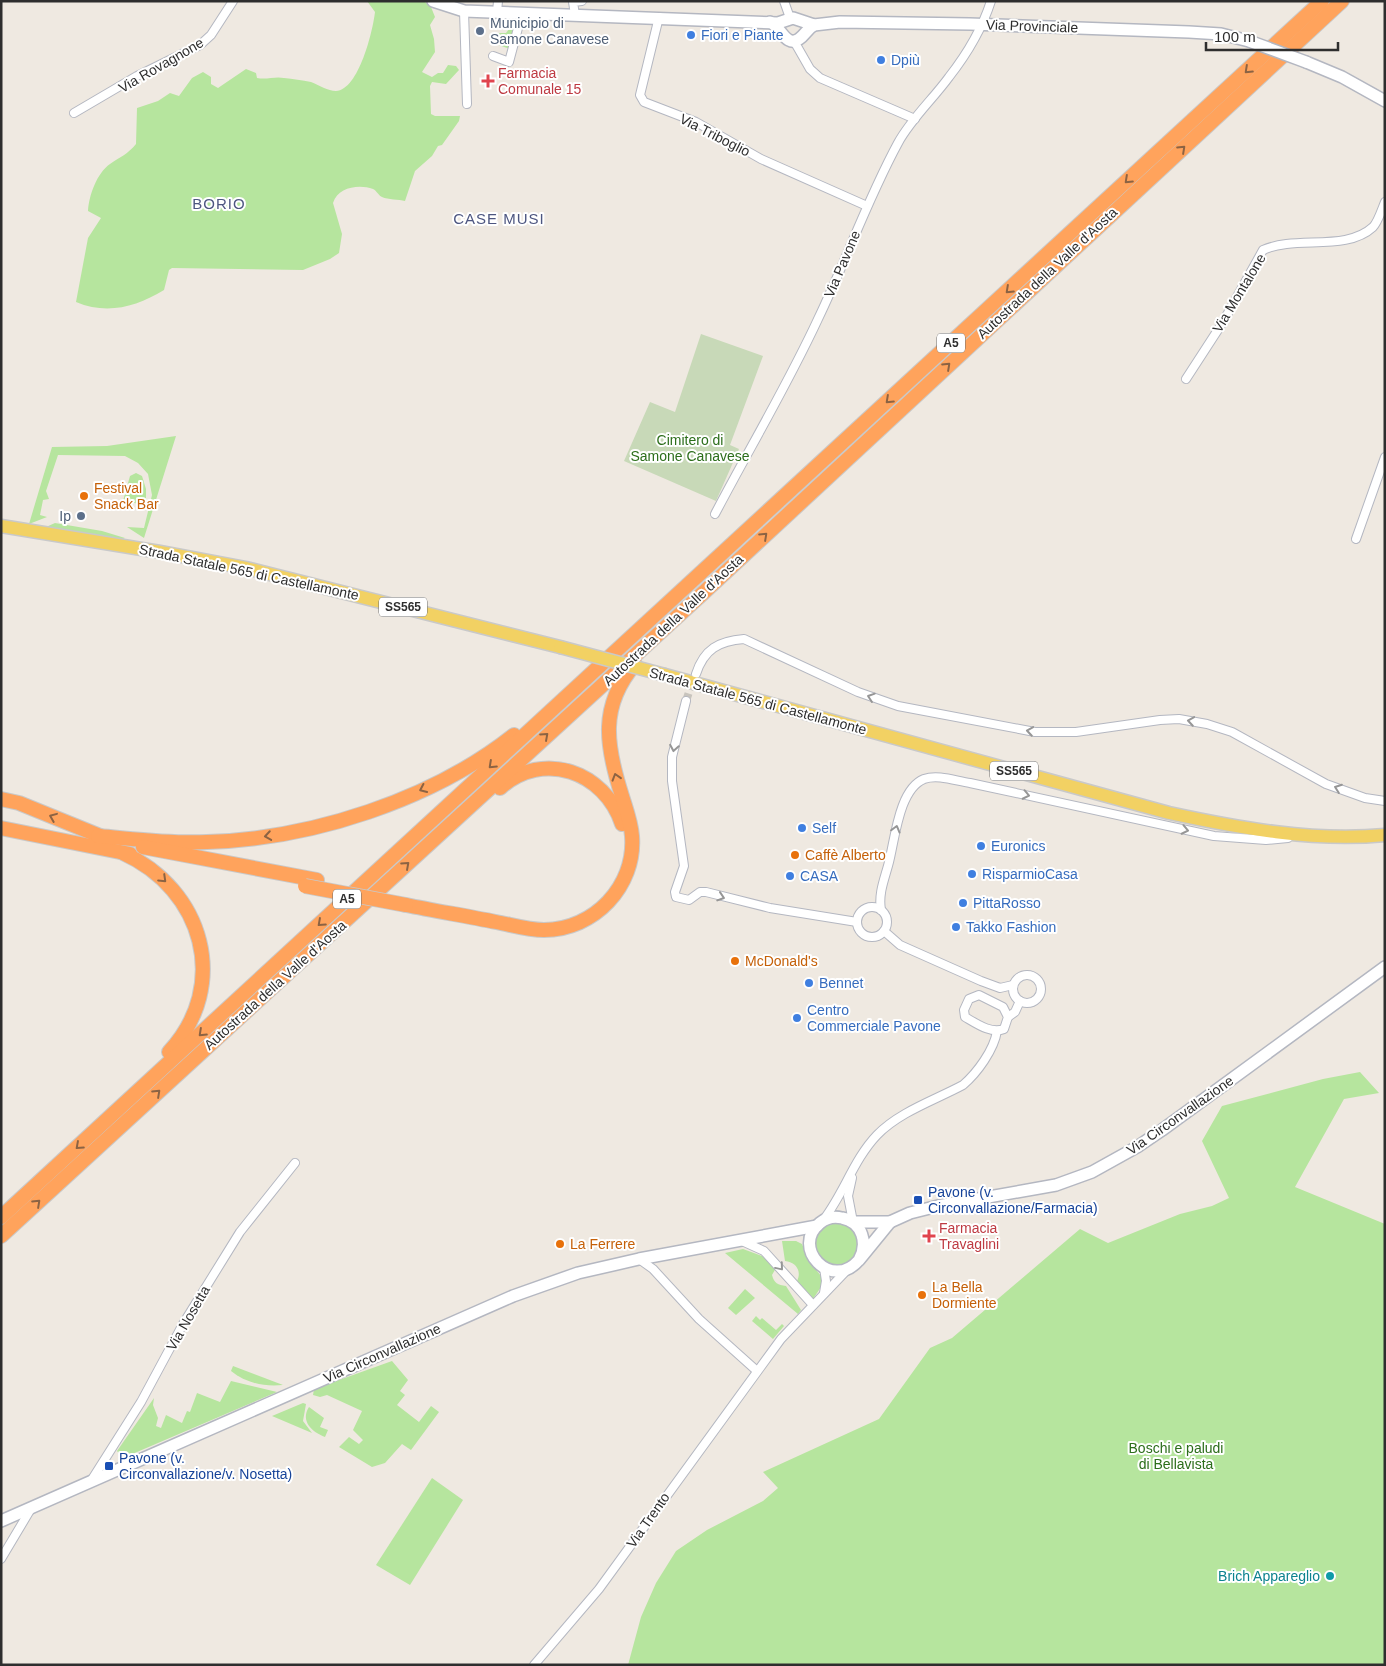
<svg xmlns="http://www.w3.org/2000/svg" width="1386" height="1666" font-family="Helvetica,sans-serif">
<rect width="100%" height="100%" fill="#efe9e1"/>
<g fill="#b6e59e">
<path d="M367 1H424L431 7 435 17 430 25 434 39 435 52 422 72 432 77 438 73H443L448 65 456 66 459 70 446 84 432 82 430 86 431 114 435 116H460L459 121 442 145 438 146 432 156 415 171 405 201C399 199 388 200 382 197 378 195 377 191 373 189 359 184 338 187 333 203L342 234 339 253 330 259 303 270 172 268 169 270 164 290C136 307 107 315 76 302L88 238 101 218 88 211C89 195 97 173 110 164 120 157 128 154 136 144L137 108 158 101 170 93 179 96 192 78 203 72 211 77V84L218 88 246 69 256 73 257 78C267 80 275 76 284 78 293 79 302 80 311 82 319 85 328 91 336 91 359 90 373 30 375 12Z"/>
<polygon points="509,22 518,22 510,49 493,43 495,33 506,33 509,29"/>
<polygon points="176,436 144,538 127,527 144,528 152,495 148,474 138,463 125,456 58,455 46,491 49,499 43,500 40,515 47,517 29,524 52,447 107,446"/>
<polygon points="136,473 142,476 146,489 146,499 140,504 123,501 130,476"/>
<polygon points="55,523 102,531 125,538 121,540 46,527"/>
<polygon points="1360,1072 1379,1093 1344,1099 1295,1187 1385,1224 1385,1665 628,1665 641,1617 656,1583 676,1551 707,1530 763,1501 778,1488 763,1472 879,1419 930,1348 952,1338 1080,1229 1108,1243 1180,1214 1212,1206 1229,1198 1202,1141 1222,1106 1323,1079"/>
<circle cx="837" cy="1244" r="22"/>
<path d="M782 1241H796L802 1244 809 1261 821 1276V1287L813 1299 797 1281C802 1271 796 1262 785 1261Z"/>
<path d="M743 1249 762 1256 776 1268 772 1275C774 1283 778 1285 786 1286L801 1310 798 1314 725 1253Z"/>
<polygon points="745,1289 755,1298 736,1315 728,1308"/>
<polygon points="756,1316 760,1320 762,1318 776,1330 782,1324 784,1326 773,1339 752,1321"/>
<polygon points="392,1361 408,1380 400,1391 405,1395 397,1405 419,1422 431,1406 439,1412 411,1450 402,1444 385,1463 372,1467 339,1447 349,1437 359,1444 363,1440 353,1430 362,1411 327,1395 320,1397 313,1395 314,1389"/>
<path d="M233 1366 283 1385C264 1387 246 1383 231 1371Z"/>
<polygon points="231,1381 277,1392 123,1458 117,1451 154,1398 153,1405 158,1418 156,1426 161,1428 166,1415 182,1423 187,1411 190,1412 197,1393 220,1402"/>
<polygon points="303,1403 306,1404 303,1421 312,1433 272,1416"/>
<path d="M309 1407 324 1418 320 1427 328 1430 325 1437C312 1432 300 1421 309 1407Z"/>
<polygon points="432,1478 463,1500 410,1585 376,1565"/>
</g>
<polygon fill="#c8d9b8" points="701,334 763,356 730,445 739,449 716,501 624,461 650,402 675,412"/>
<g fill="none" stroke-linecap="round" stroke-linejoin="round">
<polyline stroke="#c8c4bd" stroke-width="8" stroke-dasharray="8 4" stroke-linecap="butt" points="686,701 693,680"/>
<defs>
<g id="minor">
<polyline points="784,1 790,18"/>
<polyline points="464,11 467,104"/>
<polyline points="497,12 498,1"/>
<polyline points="575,15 573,2 582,1"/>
<polyline points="659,17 640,95 644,102 696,122 761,159 867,206"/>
<polyline points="794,41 810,69 820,78 915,119"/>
<polyline points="493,56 509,62 522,13"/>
<polyline points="74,113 137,76 200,45 211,35 233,1"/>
<path d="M1186 379 1223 322 1263 250C1296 235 1346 252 1373 227 1378 222 1382 209 1385 202"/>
<path d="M715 514C749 449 787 386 818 319 846 261 867 200 898 143 911 119 933 99 949 77 967 54 982 29 991 1"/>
<polyline points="1356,539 1385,457"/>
<path d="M696 674C704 649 719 641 744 639L858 692 898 706 1035 732H1076L1160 720 1179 719 1207 724 1232 732 1326 784 1365 798 1385 801"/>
<polyline points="686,701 672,757 672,781 684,866 675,892 676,897 689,900 700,892 706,892 770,908 857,922"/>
<circle cx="872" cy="922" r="15"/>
<path d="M881 910C878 893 885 878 889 862 895 839 899 789 924 779 938 774 956 781 970 783L1214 836 1266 840 1288 838"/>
<polyline points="884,931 900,945 981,981 1000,988 1013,985"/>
<circle cx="1027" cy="989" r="14"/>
<path d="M979 995 1003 1007 1008 1017 1004 1029C991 1034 977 1024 965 1017L964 1010 969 999Z"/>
<polyline points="1008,1017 1015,1012 1020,1001"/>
<polyline points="852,1178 848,1196 853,1222"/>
<path d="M824 1219C844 1193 854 1159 877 1135 899 1112 935 1100 963 1085 977 1073 994 1050 997 1031"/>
<polyline points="742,1241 764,1251 813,1305"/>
<polyline points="639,1259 653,1269 699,1319 757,1371"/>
<polyline points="824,1293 826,1281 824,1268"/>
<polyline points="91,1481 141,1402 183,1324 240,1232 295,1163"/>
<polyline points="1,1559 32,1507"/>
<polyline points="534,1665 599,1589 781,1339 848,1269"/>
</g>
<g id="secondary">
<polyline points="433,1 464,11 778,23 793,18 814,25 840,22 970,24 1189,32 1221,34 1249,41"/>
<path d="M770 22C781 27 786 48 799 39 805 35 807 29 814 25"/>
<polyline points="1306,62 1342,77 1385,101"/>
<polyline points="853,1222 890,1222 910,1213 938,1206 1056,1185 1092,1172 1137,1147 1162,1130 1385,967"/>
<path d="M859 1260C868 1244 863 1222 842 1218 834 1216 826 1218 820 1223 790 1247 831 1292 859 1260L890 1222"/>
<polyline points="1,1521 513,1296 578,1273 639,1259 817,1226"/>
</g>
<g id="primary">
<polyline points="1,526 160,552 246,568 560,647"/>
<path d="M665 675 1169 813C1239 828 1313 842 1385 835"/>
</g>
<g id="motorway">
<path d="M500 788C543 749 605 772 622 824"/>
<polyline points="1,799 19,803 105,838"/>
<polyline points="1,828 130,854"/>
<path d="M98 836C134 839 171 844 207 842 311 839 432 800 514 735"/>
<polyline points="143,847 317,880"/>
<path d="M123 853C203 889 231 985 169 1052"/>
<path d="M406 905C436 911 466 916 496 922 512 925 528 930 544 930 594 930 636 886 632 836 631 822 626 809 622 796 606 746 599 706 635 664"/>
<polyline points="1,1217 1322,1"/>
<polyline points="1,1236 703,593 1342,1"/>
</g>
</defs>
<use href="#minor" stroke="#b4b7c1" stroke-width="10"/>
<use href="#secondary" stroke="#b4b7c1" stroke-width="14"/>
<use href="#primary" stroke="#c9c9c9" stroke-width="15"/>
<use href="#motorway" stroke="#c9c9c9" stroke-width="16"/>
<use href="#minor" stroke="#fff" stroke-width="8"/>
<use href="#secondary" stroke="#fff" stroke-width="11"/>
<use href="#primary" stroke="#f2d163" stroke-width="12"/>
<use href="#motorway" stroke="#ffa35c" stroke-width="14"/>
<defs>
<polyline id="secondary-bridge" points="1249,41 1306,62"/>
<polyline id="primary-bridge" points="560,647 665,675"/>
<polyline id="motorway-bridge" points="305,886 406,905"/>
</defs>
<use href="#secondary-bridge" stroke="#b4b7c1" stroke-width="14" stroke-linecap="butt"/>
<use href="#primary-bridge" stroke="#c9c9c9" stroke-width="15" stroke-linecap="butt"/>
<use href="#motorway-bridge" stroke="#c9c9c9" stroke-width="16" stroke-linecap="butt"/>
<use href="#secondary-bridge" stroke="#fff" stroke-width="11"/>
<use href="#primary-bridge" stroke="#f2d163" stroke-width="12"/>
<use href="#motorway-bridge" stroke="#ffa35c" stroke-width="14"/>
</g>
<defs><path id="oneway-chevron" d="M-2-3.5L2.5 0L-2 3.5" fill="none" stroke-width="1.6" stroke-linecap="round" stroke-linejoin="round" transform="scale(1.25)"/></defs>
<g stroke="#8c6343">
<use href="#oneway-chevron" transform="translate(1248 70) rotate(137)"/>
<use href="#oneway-chevron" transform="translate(1182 149) rotate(-43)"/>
<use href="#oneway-chevron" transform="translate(1128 180) rotate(137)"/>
<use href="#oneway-chevron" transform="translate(1009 290) rotate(137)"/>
<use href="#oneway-chevron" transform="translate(947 366) rotate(-43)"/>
<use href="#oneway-chevron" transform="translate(889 400) rotate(137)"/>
<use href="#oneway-chevron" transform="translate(764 536) rotate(-43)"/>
<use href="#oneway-chevron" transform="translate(545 736) rotate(-42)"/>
<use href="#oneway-chevron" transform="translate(492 765) rotate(137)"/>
<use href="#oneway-chevron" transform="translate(616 777) rotate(-107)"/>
<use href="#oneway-chevron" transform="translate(423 789) rotate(155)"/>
<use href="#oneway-chevron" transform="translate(53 817) rotate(-158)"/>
<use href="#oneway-chevron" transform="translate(268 836) rotate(171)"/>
<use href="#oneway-chevron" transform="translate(406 865) rotate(-42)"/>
<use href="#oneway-chevron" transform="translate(163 879) rotate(44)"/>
<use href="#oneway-chevron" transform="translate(321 923) rotate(138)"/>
<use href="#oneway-chevron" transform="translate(202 1033) rotate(137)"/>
<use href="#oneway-chevron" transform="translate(157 1093) rotate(-43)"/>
<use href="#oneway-chevron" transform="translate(79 1146) rotate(138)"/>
<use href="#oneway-chevron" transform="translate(37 1203) rotate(-43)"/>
</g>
<g stroke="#969696">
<use href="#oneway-chevron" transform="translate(871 697) rotate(-161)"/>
<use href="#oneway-chevron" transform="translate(1191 721) rotate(-171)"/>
<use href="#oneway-chevron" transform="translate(1030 731) rotate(-171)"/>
<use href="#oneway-chevron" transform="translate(674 748) rotate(100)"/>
<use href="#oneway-chevron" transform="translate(1338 788) rotate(-160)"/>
<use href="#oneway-chevron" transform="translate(1026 795) rotate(12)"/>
<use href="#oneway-chevron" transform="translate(896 829) rotate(-75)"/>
<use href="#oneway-chevron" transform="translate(1185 830) rotate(12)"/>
<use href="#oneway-chevron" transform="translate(721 897) rotate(18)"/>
<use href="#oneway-chevron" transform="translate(780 1267) rotate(50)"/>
</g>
<g fill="#5c6f8a" stroke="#fff" stroke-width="2">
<circle cx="480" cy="31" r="5"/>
<circle cx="81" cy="516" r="5"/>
</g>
<g fill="#3f7fe0" stroke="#fff" stroke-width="2">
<circle cx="691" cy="35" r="5"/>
<circle cx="881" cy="60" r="5"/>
<circle cx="802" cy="828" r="5"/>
<circle cx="981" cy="846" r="5"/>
<circle cx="972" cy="874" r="5"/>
<circle cx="790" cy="876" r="5"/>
<circle cx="963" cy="903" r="5"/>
<circle cx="956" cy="927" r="5"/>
<circle cx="809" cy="983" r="5"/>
<circle cx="797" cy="1018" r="5"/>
</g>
<g fill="#e0444e" stroke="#fff" stroke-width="2">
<path d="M485.5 73.5h5v5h5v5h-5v5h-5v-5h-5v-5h5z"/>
<path d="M926.5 1228.5h5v5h5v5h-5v5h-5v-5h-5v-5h5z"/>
</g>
<g fill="#e8710a" stroke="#fff" stroke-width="2">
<circle cx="84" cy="496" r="5"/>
<circle cx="795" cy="855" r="5"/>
<circle cx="735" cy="961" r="5"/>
<circle cx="560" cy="1244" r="5"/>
<circle cx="922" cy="1295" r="5"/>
</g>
<g fill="#1a4fb4" stroke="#fff" stroke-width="2">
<rect x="913" y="1195" width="10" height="10" rx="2.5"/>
<rect x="104" y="1461" width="10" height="10" rx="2.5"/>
</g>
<circle fill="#0f9aa8" stroke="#fff" stroke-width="2" cx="1330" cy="1576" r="5"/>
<g text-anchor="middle" stroke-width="4" stroke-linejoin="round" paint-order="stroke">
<g fill="#fff" stroke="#6d6d6d" stroke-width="1">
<rect x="937" y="333.5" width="28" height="19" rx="4"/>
<rect x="379" y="597.5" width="48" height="19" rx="4"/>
<rect x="990" y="761.5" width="48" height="19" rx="4"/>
<rect x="333" y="889.5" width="28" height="19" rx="4"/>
</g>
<g font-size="12" font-weight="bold" fill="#2e2e2e">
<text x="951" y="347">A5</text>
<text x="403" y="611">SS565</text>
<text x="1014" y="775">SS565</text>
<text x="347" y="903">A5</text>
</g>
<g font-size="14" fill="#4e5e75" stroke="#fff" text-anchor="start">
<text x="490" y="28">Municipio di<tspan x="490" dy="16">Samone Canavese</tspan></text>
<text x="71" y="521" text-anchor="end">Ip</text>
</g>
<g font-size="14" fill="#2e2e2e" stroke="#fff">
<text transform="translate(1032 26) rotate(2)" y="5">Via Provinciale</text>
<text transform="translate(161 65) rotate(-30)" y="5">Via Rovagnone</text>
<text transform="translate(715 135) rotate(27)" y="5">Via Triboglio</text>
<text transform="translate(842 264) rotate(-67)" y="5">Via Pavone</text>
<text transform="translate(1047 273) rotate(-43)" y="5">Autostrada della Valle d'Aosta</text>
<text transform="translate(1239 293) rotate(-59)" y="5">Via Montalone</text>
<text transform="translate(249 572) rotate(12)" y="5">Strada Statale 565 di Castellamonte</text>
<text transform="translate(673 620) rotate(-43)" y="5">Autostrada della Valle d'Aosta</text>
<text transform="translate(758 701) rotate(15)" y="5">Strada Statale 565 di Castellamonte</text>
<text transform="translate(275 985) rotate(-42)" y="5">Autostrada della Valle d'Aosta</text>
<text transform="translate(1180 1115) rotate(-35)" y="5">Via Circonvallazione</text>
<text transform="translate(188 1318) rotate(-60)" y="5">Via Nosetta</text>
<text transform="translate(382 1353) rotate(-24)" y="5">Via Circonvallazione</text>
<text transform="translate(648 1520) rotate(-55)" y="5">Via Trento</text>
</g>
<g font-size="14" fill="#366cbe" stroke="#fff" text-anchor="start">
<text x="701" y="40">Fiori e Piante</text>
<text x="891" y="65">Dpiù</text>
<text x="812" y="833">Self</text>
<text x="991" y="851">Euronics</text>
<text x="982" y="879">RisparmioCasa</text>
<text x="800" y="881">CASA</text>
<text x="973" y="908">PittaRosso</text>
<text x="966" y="932">Takko Fashion</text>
<text x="819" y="988">Bennet</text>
<text x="807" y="1015">Centro<tspan x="807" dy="16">Commerciale Pavone</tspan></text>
</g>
<g font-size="14" fill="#be3a42" stroke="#fff" text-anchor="start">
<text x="498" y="78">Farmacia<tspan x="498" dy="16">Comunale 15</tspan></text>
<text x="939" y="1233">Farmacia<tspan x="939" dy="16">Travaglini</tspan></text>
</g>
<g font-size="14" fill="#2c6e1b" stroke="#fff">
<text x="690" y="445">Cimitero di<tspan x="690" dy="16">Samone Canavese</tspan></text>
<text x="1176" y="1453">Boschi e paludi<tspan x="1176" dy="16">di Bellavista</tspan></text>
</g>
<g font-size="14" fill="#c56008" stroke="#fff" text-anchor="start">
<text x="94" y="493">Festival<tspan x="94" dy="16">Snack Bar</tspan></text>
<text x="805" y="860">Caffè Alberto</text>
<text x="745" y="966">McDonald's</text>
<text x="570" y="1249">La Ferrere</text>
<text x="932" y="1292">La Bella<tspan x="932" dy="16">Dormiente</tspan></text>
</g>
<g font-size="14" fill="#164399" stroke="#fff" text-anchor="start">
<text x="928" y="1197">Pavone (v.<tspan x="928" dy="16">Circonvallazione/Farmacia)</tspan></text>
<text x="119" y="1463">Pavone (v.<tspan x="119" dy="16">Circonvallazione/v. Nosetta)</tspan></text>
</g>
<g font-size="14" fill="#0d838f" stroke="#fff" text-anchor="end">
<text x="1320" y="1581">Brich Appareglio</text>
</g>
<g font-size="15" letter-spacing="1" fill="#4d5680" stroke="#fff">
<text x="219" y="209">BORIO</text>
<text x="499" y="224">CASE MUSI</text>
</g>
</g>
<rect width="1386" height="1666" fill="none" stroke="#2e2e2e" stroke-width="5"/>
<path d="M1206 42v8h132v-8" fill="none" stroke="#2e2e2e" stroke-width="2.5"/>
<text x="1214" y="42" font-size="15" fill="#2e2e2e" stroke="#ffffff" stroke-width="4" paint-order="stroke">100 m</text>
</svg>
